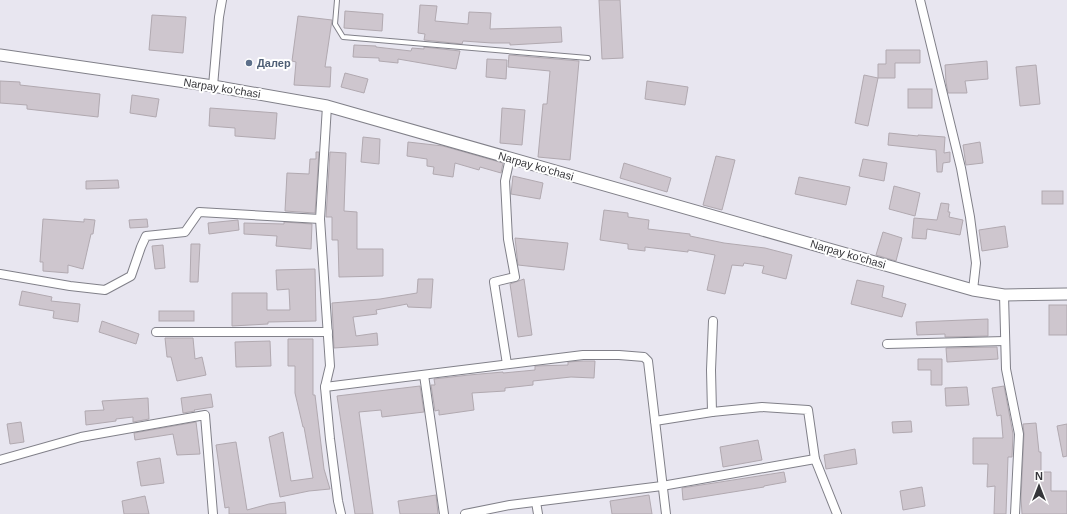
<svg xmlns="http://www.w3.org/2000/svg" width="1067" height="514" font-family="Arial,sans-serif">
<rect width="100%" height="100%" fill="#e8e6f0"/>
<g fill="#cec6ce" stroke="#b1a9b0">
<polygon points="599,0 620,0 623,58 602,59"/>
<polygon points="420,5 437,6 435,21 468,24 469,12 491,13 490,29 561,27 562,42 510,45 510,43 492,43 463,41 462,44 424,40 425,34 418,33"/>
<polygon points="345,11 383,14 382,31 344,28"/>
<polygon points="152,15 186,17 183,53 149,50"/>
<polygon points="298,16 332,20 325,67 331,67 330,87 294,85 296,62 292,61"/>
<polygon points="354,45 376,46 376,47 411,51 412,48 424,49 424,47 460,51 456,69 398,59 398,63 379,61 379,58 353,57"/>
<polygon points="886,50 920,50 920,63 895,63 895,78 878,78 878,64 886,64"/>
<polygon points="509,55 579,61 570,160 538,157 543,104 547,104 550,71 508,67"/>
<polygon points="487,59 507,60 506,79 486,77"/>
<polygon points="987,61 988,79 965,81 967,93 948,93 946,82 945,65"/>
<polygon points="1036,65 1040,104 1020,106 1016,67"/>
<polygon points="345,73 368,79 364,93 341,87"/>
<polygon points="864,75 878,78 868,126 855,123"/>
<polygon points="0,81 20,82 20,85 100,94 98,117 27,109 27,105 0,103"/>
<polygon points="647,81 688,87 685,105 645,99"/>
<rect x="908" y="89" width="24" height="19"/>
<polygon points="132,95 159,99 156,117 130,113"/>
<polygon points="210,108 277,113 275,139 235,136 235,128 209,126"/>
<polygon points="502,108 525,110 522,145 500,143"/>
<polygon points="889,133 918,136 918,135 945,137 944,153 950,152 950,162 943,163 942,172 937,172 936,150 888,145"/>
<polygon points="363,137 380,139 379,164 361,162"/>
<polygon points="408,142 443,146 503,163 501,173 480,167 479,170 455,163 453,177 433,174 434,167 427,166 427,159 407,156"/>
<polygon points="980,142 983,163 966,165 963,145"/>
<polygon points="316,152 319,152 315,213 285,211 287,173 309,174 310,159 316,159"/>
<polygon points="330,152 346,153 344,211 357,212 357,249 383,249 383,276 339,277 338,240 332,240 332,217 326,217"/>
<polygon points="716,156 735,160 722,210 703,205"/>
<polygon points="863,159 887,163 884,181 859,176"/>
<polygon points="624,163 671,178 667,192 620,178"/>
<polygon points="513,176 543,183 540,199 511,194"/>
<polygon points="799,177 850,187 846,205 795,194"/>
<polygon points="118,180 119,188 86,189 86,181"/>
<polygon points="894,186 920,193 915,216 889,209"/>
<rect x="1042" y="191" width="21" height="13"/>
<polygon points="941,203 949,204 948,212 950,212 949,217 963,220 960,235 927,229 926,239 912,238 914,218 937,220"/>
<polygon points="604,210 628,213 628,217 649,220 648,229 690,234 690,236 724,243 765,248 792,255 786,279 762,273 764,266 744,263 743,266 732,265 725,294 707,290 715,255 688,250 688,252 645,247 645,251 628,249 628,244 600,240"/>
<polygon points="43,219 84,222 84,219 95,220 93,234 91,234 83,269 68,265 68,273 43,271 43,262 40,262"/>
<polygon points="147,219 148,227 130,228 129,220"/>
<polygon points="238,220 239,230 209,234 208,223"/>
<polygon points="284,222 312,224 311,249 276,246 277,236 244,234 244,223 284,224"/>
<polygon points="1005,226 1008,247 982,251 979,230"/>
<polygon points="883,232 902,238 896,261 876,255"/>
<polygon points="515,238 568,243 564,270 518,265"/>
<polygon points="191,244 200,244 198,282 190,282"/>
<polygon points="163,245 165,268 155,269 152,246"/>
<polygon points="315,269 316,321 268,322 268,324 232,326 232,293 267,293 267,310 290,310 289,289 277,290 276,270"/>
<polygon points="418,279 433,279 431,308 408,307 407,304 376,310 377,314 353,317 356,336 377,333 378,345 334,348 332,303 380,299 417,293"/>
<polygon points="524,279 532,335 518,337 510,284"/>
<polygon points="857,280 884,286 882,297 906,304 902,317 851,304"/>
<polygon points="22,291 52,297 51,301 80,304 78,322 53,318 54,311 19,305"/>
<rect x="1049" y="305" width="18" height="30"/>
<rect x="159" y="311" width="35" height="10"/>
<polygon points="988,319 988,336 945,337 945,334 917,335 916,322"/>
<polygon points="102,321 139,334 136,344 99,332"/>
<polygon points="165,338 193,338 195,359 202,357 206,375 177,381 171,357 167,357"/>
<polygon points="288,339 313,339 313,395 315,395 324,469 330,489 309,491 280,497 269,437 283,432 291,481 313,478 304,427 303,427 295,393 295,366 288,366"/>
<polygon points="270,341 271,366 236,367 235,342"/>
<polygon points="997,347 998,359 947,362 946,348"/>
<polygon points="918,359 942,359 942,385 931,385 931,370 918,370"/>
<polygon points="583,361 595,361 594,378 571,377 533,381 533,385 505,388 505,391 472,393 474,410 439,415 439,410 435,411 431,385 435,385 434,379 469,375 503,372 503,373 535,370 535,366 568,365 568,362"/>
<polygon points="420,386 424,412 382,417 381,410 359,412 373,514 355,514 337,396"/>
<polygon points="1004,386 1013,434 1012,457 1008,457 1006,514 994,514 995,486 987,487 988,464 973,464 973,438 1003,438 1001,415 997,416 992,388"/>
<polygon points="967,387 969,405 946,406 945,388"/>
<polygon points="211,394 213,407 194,410 195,411 183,413 181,398"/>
<polygon points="148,398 149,419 133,422 133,417 116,419 116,421 86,425 85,411 104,410 102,401"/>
<polygon points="911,421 912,432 893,433 892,422"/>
<polygon points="21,422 24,442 10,444 7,424"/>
<polygon points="196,422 200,454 177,455 173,434 135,440 134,433"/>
<polygon points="1036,423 1039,452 1041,452 1041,472 1051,472 1051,491 1067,491 1067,514 1022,514 1021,498 1024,434 1023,424"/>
<polygon points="1067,424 1067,456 1063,457 1057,426"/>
<polygon points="758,440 762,460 723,467 720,447"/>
<polygon points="236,442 247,510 269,504 285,502 286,514 229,514 229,507 225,508 216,445"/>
<polygon points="855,449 857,464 826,469 824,455"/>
<polygon points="160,458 164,483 141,486 137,462"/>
<polygon points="784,472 786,482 764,486 764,487 683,500 682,488"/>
<polygon points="922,487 925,506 903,510 900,491"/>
<polygon points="436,495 438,514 400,514 398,501"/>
<polygon points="649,495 652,514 612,514 610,501"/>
<polygon points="145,496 149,514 124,514 122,501"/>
</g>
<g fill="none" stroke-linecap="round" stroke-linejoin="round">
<defs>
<polyline id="lane" points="337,0 335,24 343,37 588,58"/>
<g id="street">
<polyline points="920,0 961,168 970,217 976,263 973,290"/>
<polyline points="213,86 219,17 222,0"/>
<polyline points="327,106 320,219 330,366 325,387 330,439 338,501 341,514"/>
<polyline points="0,274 70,286 105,290 131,276 141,247 146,236 185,232 199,212 320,219"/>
<polyline points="1004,295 1006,369 1019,434 1015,514"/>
<polyline points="156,332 328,332"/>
<polyline points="887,344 1005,341"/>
<polyline points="507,364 494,282 515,277 508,239 505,181 510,158"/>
<polyline points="424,375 444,514"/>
<polyline points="325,387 583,355 619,355 644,357 648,361 666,514"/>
<polyline points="712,412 762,407 808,410 815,459"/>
<polyline points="655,421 712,412 711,370 713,321"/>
<polyline points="0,460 81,437 205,415 213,514"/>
<polyline points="536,502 538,514"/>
<polyline points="465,514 510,505 662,486 815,459 837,514"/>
</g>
<polyline id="secondary" points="0,55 213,86 327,106 973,290 1004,295 1067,294"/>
</defs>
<use href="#lane" stroke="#818089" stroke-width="6"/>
<use href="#street" stroke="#818089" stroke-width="10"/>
<use href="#secondary" stroke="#818089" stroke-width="13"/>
<use href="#lane" stroke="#fff" stroke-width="4"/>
<use href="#street" stroke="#fff" stroke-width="8"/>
<use href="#secondary" stroke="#fff" stroke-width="11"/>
</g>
<circle fill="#5c6f8a" stroke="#fff" stroke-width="1.5" cx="249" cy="63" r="4"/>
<g text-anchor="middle" stroke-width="4" stroke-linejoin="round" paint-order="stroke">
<g font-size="11" font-weight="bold" fill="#4e5e75" stroke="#fff" text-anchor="start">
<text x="257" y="67">Далер</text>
</g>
<g font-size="11" fill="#36363a" stroke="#fff">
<text transform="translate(222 88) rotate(9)" y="4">Narpay ko'chasi</text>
<text transform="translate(536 166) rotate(16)" y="4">Narpay ko'chasi</text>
<text transform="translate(848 254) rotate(16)" y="4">Narpay ko'chasi</text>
</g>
</g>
<g transform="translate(1039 486)" stroke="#ffffff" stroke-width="3" paint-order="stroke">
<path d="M0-3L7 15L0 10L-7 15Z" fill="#36363a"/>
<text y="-6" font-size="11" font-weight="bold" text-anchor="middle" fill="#36363a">N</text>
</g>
</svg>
